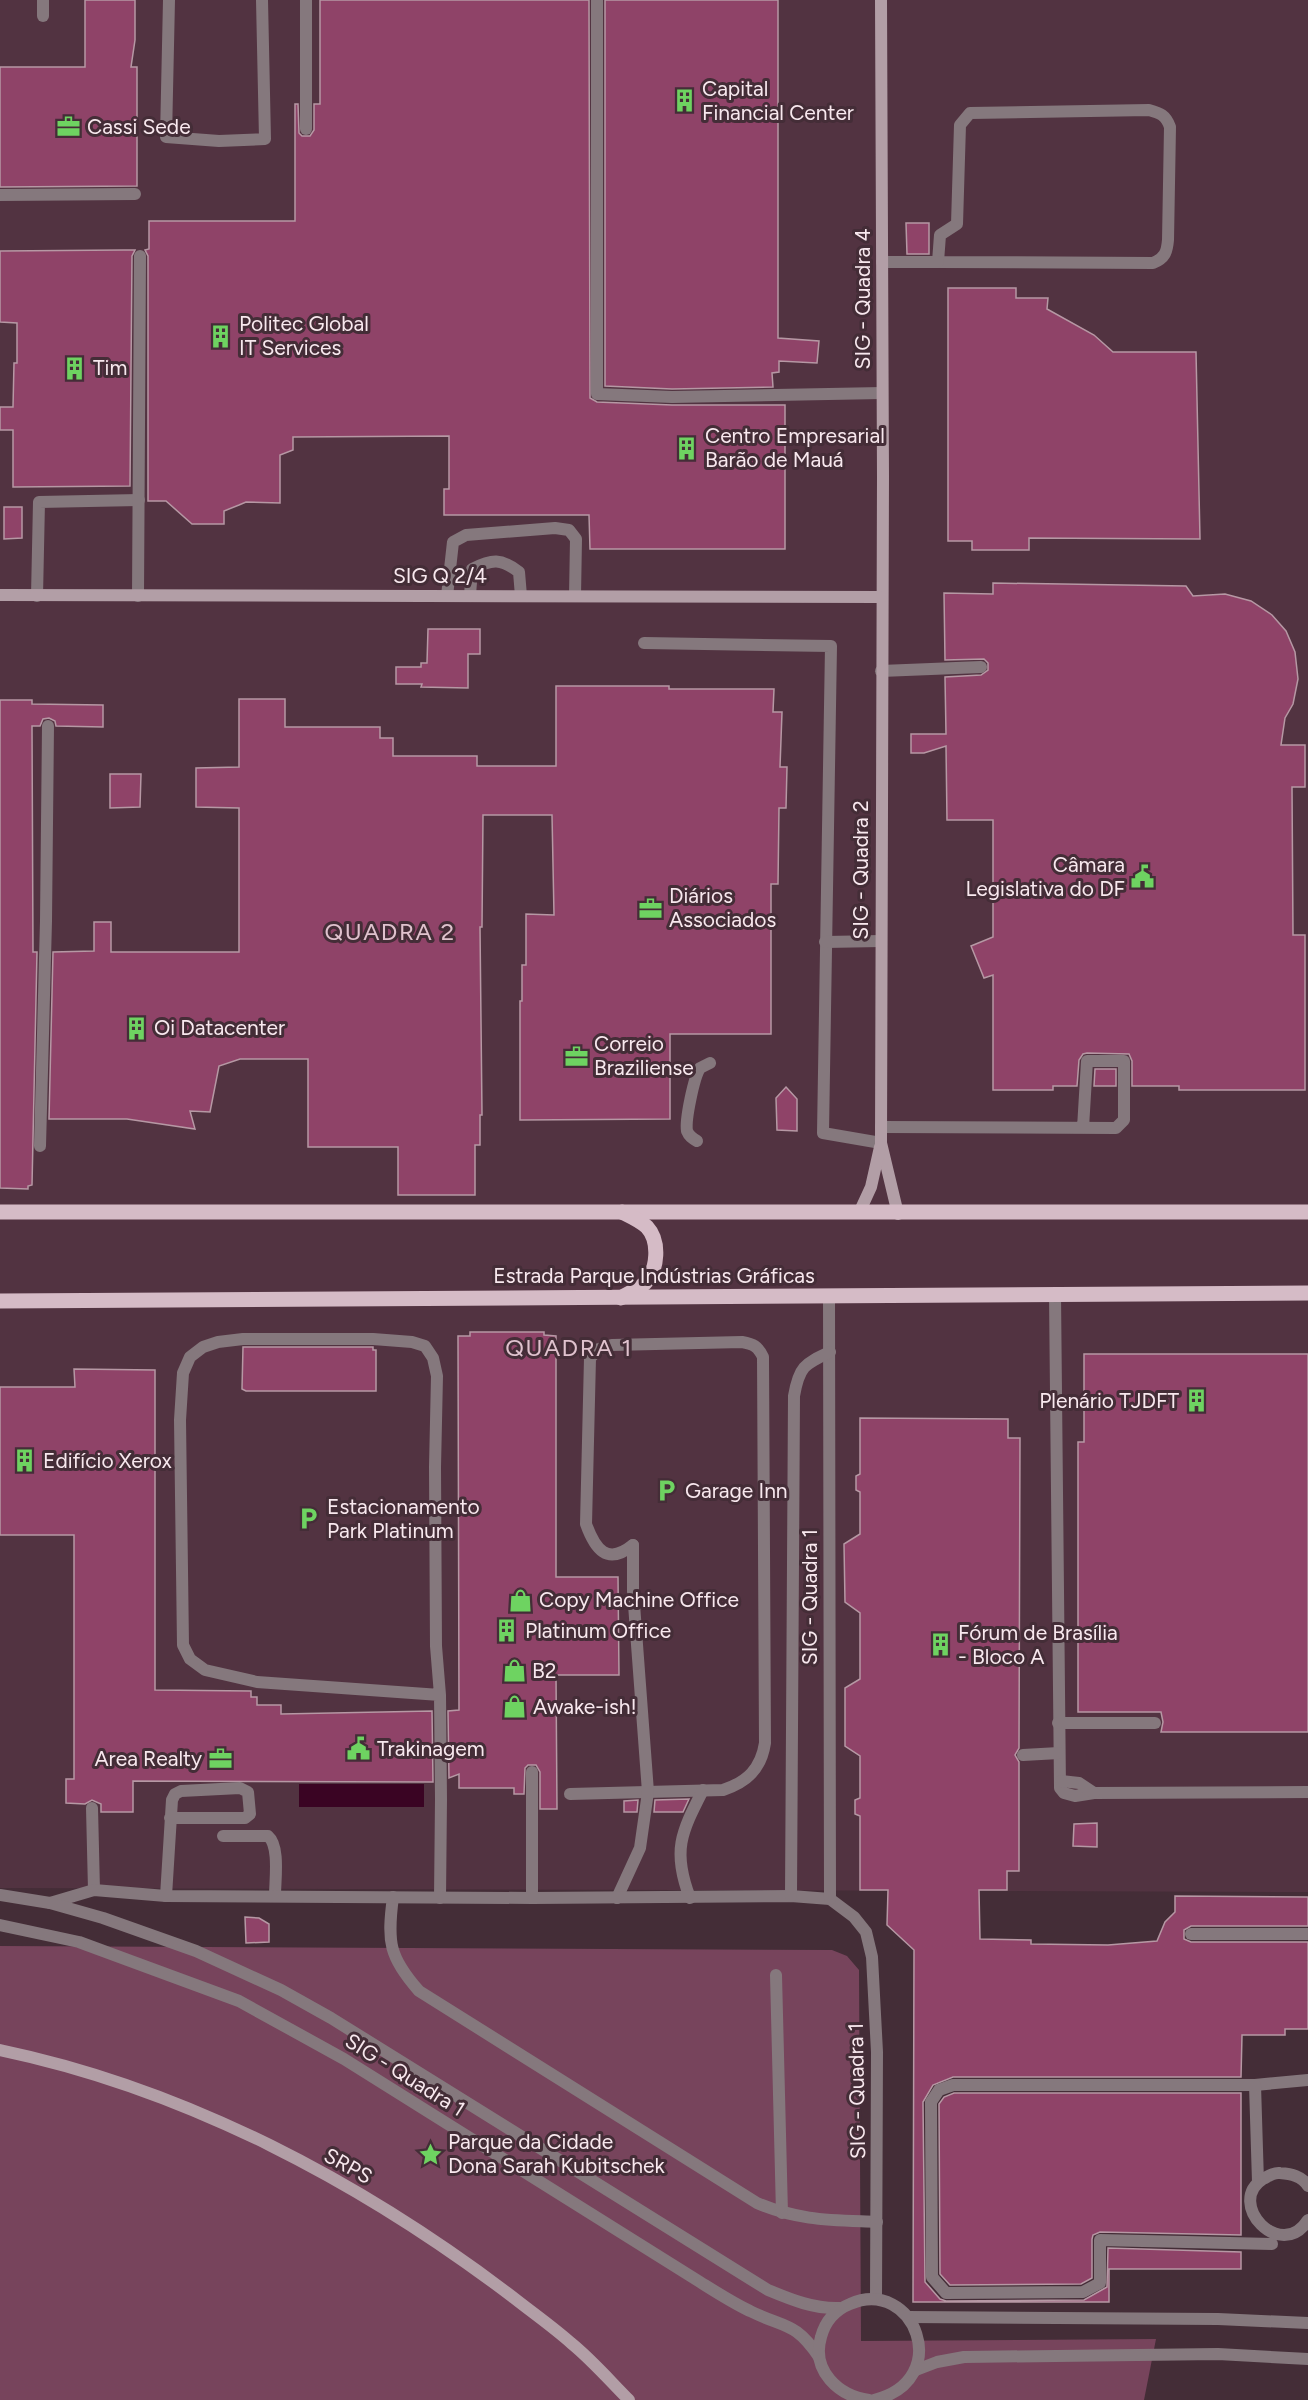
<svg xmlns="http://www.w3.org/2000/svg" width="1308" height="2400" font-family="Figtree,sans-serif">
<rect width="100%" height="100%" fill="#442d37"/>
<polygon fill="#523341" points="0,0 1308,0 1308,1892 0,1888"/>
<polygon fill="#77445c" points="0,1946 832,1950 847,1956 859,1970 861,2341 1156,2339 1144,2400 0,2400"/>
<rect fill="#3a0423" x="299" y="1784" width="125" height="23"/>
<g fill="#8f4368" stroke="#b698a4" stroke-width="1.5">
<polygon points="85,0 135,0 135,40 131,67 137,67 137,186 0,187 0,67 85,67"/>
<polygon points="320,0 589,0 590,398 597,402 672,405 785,405 785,549 590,549 589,515 444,515 444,489 449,489 449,436 293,437 293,450 280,455 280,503 246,502 239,505 224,511 224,524 192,524 166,501 148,501 148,256 145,250 149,249 149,221 295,221 295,104 298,104 299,133 302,136 310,136 314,130 314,104 320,104"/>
<polygon points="605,0 778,0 778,338 819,341 817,363 779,361 779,372 772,373 773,387 672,389 605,386"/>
<polygon points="906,223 929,223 929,254 907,254"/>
<polygon points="124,250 135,250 132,256 130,486 13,487 13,430 0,430 0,407 13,407 14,363 17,363 17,323 0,322 0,251"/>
<polygon points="948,288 1016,288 1016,298 1048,298 1047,309 1094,335 1113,352 1196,352 1200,539 1029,538 1029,550 972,550 972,541 948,541"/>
<polygon points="4,507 22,507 22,538 4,539"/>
<polygon points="993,583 1186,586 1193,596 1225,594 1251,601 1272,615 1286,631 1295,652 1298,679 1293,704 1285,718 1281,745 1305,745 1305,787 1292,787 1293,935 1305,935 1305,1090 1179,1090 1179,1086 1132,1086 1132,1061 1129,1054 1087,1053 1083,1054 1079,1060 1077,1086 1053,1086 1053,1090 993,1090 993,975 984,978 971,946 993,937 993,820 947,820 946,746 924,753 911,753 911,734 946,734 945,677 981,675 988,670 988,663 984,659 945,660 944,593 993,594"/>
<polygon points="428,629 480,629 480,654 468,654 468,688 421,687 422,684 396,684 396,667 421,667 421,663 427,663"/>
<polygon points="556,686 669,686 669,689 774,689 773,712 782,712 780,767 787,767 786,808 779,808 778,884 771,884 771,1034 670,1034 670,1119 520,1120 520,1001 522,1001 522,965 526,965 526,914 554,915 552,815 483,815 482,927 480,927 482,1115 480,1115 480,1145 475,1145 475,1195 398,1195 398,1147 308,1147 308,1059 240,1059 219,1066 210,1112 190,1111 195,1129 127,1119 49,1119 53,952 94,951 94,922 111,922 111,952 239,952 239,808 196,807 196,768 239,767 239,699 285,699 285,727 380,727 380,738 393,738 393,756 477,756 477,766 556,766"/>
<polygon points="0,700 32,700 32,704 103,705 103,727 56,726 55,721 49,718 43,719 40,726 32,726 33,952 37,952 32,1185 28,1186 28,1189 0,1188"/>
<polygon points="110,774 141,774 140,807 110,808"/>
<polygon points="1095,1069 1116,1069 1116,1086 1094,1086"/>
<polygon points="786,1087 797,1099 797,1131 777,1130 776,1098"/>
<polygon points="470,1332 544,1332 544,1335 556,1336 556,1577 618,1577 619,1675 556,1675 557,1809 540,1809 540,1772 536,1765 528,1765 525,1768 524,1794 514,1794 514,1788 459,1788 459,1774 449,1778 448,1711 459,1710 458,1336 470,1336"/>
<polygon points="243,1347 373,1347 373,1350 376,1350 376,1391 246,1391 242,1389"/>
<polygon points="1084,1354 1308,1354 1308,1732 1161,1732 1163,1722 1161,1712 1078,1712 1078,1442 1084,1442"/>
<polygon points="74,1369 155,1370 155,1690 251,1691 251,1697 257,1697 257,1705 281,1705 281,1714 432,1711 433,1782 133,1781 133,1812 101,1812 101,1804 92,1800 85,1804 66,1803 66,1779 74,1779 74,1535 0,1535 0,1387 75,1387"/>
<polygon points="860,1418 1008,1419 1008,1438 1020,1438 1019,1748 1015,1755 1019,1762 1019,1871 1007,1871 1007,1890 979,1890 980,1939 1031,1940 1031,1944 1108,1945 1157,1941 1165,1922 1175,1912 1175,1896 1308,1897 1308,1926 1191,1926 1184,1930 1184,1939 1191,1942 1308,1942 1308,2029 1285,2029 1285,2035 1242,2035 1241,2077 953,2077 933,2085 923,2102 925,2282 940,2299 946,2301 1084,2300 1107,2287 1108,2248 1241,2252 1241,2269 1109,2269 1109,2302 913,2302 914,1950 887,1925 888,1890 860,1890 860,1816 855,1814 855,1800 860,1798 860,1756 845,1746 845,1688 860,1679 860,1613 845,1602 844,1544 860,1534 860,1492 856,1490 856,1476 860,1474"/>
<polygon points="689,1799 683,1812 654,1812 655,1800"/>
<polygon points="638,1800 637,1812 624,1812 624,1801"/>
<polygon points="1097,1823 1097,1847 1073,1846 1074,1824"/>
<polygon points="245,1917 259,1918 269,1924 269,1942 246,1943"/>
<polygon points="954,2093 1241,2093 1241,2235 1100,2232 1093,2235 1092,2239 1092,2278 1081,2284 950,2285 940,2274 939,2104 944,2097"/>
</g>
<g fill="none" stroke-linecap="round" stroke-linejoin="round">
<g stroke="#85787d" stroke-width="12">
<polyline points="43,0 43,16"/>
<polyline points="169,0 166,137 219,141 265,139 262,0"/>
<polyline points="306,0 306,129"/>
<polyline points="597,0 597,394 672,397 882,393"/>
<path d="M1149 110C1160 113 1166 115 1170 127L1168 240C1167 252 1165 258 1153 263L938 262 940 235 957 224 960 125 970 113Z"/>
<polyline points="0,195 135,194"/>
<polyline points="882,262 938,262"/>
<path d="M470 595 472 569C492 559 501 558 519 572L521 596"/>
<polyline points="37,596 39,502 139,500"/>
<polyline points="138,596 140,256"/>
<polyline points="447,596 453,542 466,535 555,528 569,530 576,539 575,596"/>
<polyline points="644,643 831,646 823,1133 881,1143"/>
<polyline points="881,671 981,667"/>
<polyline points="825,942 881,941"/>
<polyline points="881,1127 1116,1128 1124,1120 1124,1061 1087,1061 1083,1128"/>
<path d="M697 1141C692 1138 689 1136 687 1131 685 1120 694 1077 700 1068L710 1063"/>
<polyline points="40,1146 46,921 48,726"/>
<polyline points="1055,1294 1060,1788 1064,1793 1075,1796 1094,1793 1308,1792"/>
<polyline points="440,1695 257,1682 205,1670 190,1659 183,1645 180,1420 183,1373 190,1357 203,1347 218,1342 243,1339 373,1339 412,1342 425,1346 433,1358 437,1376 435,1467 436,1646 440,1695 441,1799 440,1898"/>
<polyline points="1058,1723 1155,1723"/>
<polyline points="1023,1755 1059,1753"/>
<polyline points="1061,1781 1079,1783 1094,1793"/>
<path d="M570 1794 723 1790C747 1782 761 1769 765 1743L763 1357C758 1346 753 1344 742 1342L612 1345 599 1349 590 1358 586 1524C595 1549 607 1566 633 1545"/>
<polyline points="92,1808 94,1890"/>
<path d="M223 1836H268C280 1846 275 1880 275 1896"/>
<polyline points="166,1896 172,1800 175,1794 181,1791 240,1788 248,1792 250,1814 245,1818 170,1818"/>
<path d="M393 1897C387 1942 389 1957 419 1991L757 2203C799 2221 833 2220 877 2222"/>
<polyline points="532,1898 532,1772"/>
<polyline points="617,1898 640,1848 648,1792 633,1591 633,1545"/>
<path d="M690 1898C672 1851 681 1833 703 1790"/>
<polyline points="50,1903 94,1890 166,1896 532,1898 791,1896 830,1899 854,1917 866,1932 872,1957 877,2052 876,2299"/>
<polyline points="1191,1934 1308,1934"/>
<polyline points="776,1975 782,2213"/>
<polyline points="1255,2085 1308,2080"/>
<polyline points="1258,2182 1255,2085 953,2085 939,2090 931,2102 932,2277 946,2293 1083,2292 1100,2283 1100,2240 1272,2244"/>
<path d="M1308 2186C1302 2176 1291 2174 1280 2173 1273 2172 1269 2176 1263 2179 1225 2203 1281 2263 1308 2220"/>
</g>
<g stroke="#85787d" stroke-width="12">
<polyline points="829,1296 830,1899"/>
<path d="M0 1895 50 1903 103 1918 196 1951 281 1990 331 2018 768 2290C792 2300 814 2309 840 2308"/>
<path d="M791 1896 794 1396C799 1367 804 1364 830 1352"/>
<path d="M0 1925 79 1942 239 2001 344 2059 700 2282C716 2292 733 2303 750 2311 784 2328 795 2321 819 2357"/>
<polyline points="908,2317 1218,2319 1308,2323"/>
<polyline points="916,2370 937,2362 964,2357 1218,2354 1308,2359"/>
<path d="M869 2400C839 2396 811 2371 821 2337 825 2322 835 2310 850 2304 914 2276 955 2380 874 2400"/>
</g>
<g stroke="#b29ea6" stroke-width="12">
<polyline points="881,0 883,476 881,1143 898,1214"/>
<polyline points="0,595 881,597"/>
<polyline points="859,1213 871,1187 880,1147"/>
<path d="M0 2050C187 2089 363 2183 514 2298 533 2313 553 2327 571 2343 592 2360 610 2381 629 2400"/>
</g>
<g stroke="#d5bbc6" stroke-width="15">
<polyline points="0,1212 1308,1212"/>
<path d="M621 1298C629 1293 639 1289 645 1283 658 1270 660 1241 647 1227 641 1221 630 1216 622 1212"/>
<polyline points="0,1301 1308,1293"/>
</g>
</g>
<defs>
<symbol id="building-bare" viewBox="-9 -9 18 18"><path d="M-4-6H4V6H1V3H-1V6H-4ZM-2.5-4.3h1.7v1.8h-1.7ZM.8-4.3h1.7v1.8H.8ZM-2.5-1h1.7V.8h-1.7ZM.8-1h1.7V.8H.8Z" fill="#6ed361" stroke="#442d37" stroke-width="2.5" paint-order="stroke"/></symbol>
<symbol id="office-bare" viewBox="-9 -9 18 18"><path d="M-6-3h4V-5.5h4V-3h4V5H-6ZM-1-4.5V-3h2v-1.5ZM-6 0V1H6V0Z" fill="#6ed361" stroke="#442d37" stroke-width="2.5" paint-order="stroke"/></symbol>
<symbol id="civic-bare" viewBox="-9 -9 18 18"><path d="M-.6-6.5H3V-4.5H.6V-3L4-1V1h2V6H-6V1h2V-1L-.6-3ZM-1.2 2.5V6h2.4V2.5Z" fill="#6ed361" stroke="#442d37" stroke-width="2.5" paint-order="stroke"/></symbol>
<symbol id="parking-bare" viewBox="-9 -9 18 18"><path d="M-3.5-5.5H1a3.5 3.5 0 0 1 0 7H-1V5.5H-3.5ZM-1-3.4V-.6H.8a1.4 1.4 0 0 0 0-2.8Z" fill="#6ed361" stroke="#442d37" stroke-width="2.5" paint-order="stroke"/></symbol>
<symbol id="shop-bare" viewBox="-9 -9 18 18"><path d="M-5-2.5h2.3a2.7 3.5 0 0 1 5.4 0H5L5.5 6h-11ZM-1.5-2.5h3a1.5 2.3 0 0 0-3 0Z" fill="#6ed361" stroke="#442d37" stroke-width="2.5" paint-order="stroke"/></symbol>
<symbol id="sight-bare" viewBox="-9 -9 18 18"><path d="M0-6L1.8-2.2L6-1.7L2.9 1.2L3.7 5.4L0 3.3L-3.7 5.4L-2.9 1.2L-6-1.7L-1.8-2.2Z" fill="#6ed361" stroke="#442d37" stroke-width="2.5" paint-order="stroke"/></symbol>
</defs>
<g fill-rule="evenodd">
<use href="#building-bare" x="668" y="84" width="33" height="33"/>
<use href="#office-bare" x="52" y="110" width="33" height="33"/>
<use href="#building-bare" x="204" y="320" width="33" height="33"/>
<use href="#building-bare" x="58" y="352" width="33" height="33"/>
<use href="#building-bare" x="670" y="432" width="33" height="33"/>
<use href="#civic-bare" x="1126" y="860" width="33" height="33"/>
<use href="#office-bare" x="634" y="892" width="33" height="33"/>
<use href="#building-bare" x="120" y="1012" width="33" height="33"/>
<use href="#office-bare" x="560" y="1040" width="33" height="33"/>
<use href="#building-bare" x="1180" y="1384" width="33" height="33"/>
<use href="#building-bare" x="8" y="1444" width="33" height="33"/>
<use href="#parking-bare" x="650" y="1474" width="33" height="33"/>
<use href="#parking-bare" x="292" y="1502" width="33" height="33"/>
<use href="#shop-bare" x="504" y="1584" width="33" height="33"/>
<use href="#building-bare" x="490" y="1614" width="33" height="33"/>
<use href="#building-bare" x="924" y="1628" width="33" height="33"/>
<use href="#shop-bare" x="498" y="1654" width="33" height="33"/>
<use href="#shop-bare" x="498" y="1690" width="33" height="33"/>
<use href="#civic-bare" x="342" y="1732" width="33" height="33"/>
<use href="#office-bare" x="204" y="1742" width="33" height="33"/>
<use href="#sight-bare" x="414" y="2138" width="33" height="33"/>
</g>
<g text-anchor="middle" stroke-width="6" stroke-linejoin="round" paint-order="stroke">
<g font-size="21" fill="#f8e8ee" stroke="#442d37" text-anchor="start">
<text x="702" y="96">Capital<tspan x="702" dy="24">Financial Center</tspan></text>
<text x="87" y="134">Cassi Sede</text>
<text x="239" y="331">Politec Global<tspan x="239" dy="24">IT Services</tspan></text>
<text x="93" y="375">Tim</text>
<text x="705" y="443">Centro Empresarial<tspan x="705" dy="24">Barão de Mauá</tspan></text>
<text x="1125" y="872" text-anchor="end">Câmara<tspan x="1125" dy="24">Legislativa do DF</tspan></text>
<text x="669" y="903">Diários<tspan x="669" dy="24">Associados</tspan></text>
<text x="154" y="1035">Oi Datacenter</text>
<text x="594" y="1051">Correio<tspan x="594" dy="24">Braziliense</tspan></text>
<text x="1179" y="1408" text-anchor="end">Plenário TJDFT</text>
<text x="43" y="1468">Edifício Xerox</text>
<text x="685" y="1498">Garage Inn</text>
<text x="327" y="1514">Estacionamento<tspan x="327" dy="24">Park Platinum</tspan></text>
<text x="539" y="1607">Copy Machine Office</text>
<text x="525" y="1638">Platinum Office</text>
<text x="958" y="1640">Fórum de Brasília<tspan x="958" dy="24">- Bloco A</tspan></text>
<text x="532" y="1678">B2</text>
<text x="533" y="1714">Awake-ish!</text>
<text x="377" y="1756">Trakinagem</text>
<text x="202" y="1766" text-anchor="end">Area Realty</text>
<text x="448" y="2149">Parque da Cidade<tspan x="448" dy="24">Dona Sarah Kubitschek</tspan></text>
</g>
<g font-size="21" fill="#f8e8ee" stroke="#442d37">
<text transform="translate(863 299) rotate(-90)" y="7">SIG - Quadra 4</text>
<text x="440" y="583">SIG Q 2/4</text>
<text transform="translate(861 870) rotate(-90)" y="7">SIG - Quadra 2</text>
<text x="654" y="1283">Estrada Parque Indústrias Gráficas</text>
<text transform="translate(810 1597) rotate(-90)" y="7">SIG - Quadra 1</text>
<text transform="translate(405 2075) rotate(32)" y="7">SIG - Quadra 1</text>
<text transform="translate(857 2091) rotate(-91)" y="7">SIG - Quadra 1</text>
<text transform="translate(348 2166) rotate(29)" y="7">SRPS</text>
</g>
<g font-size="24" letter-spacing="1.5" fill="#e0c2ce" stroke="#442d37">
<text x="390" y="940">QUADRA 2</text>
<text x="569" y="1356">QUADRA 1</text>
</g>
</g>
</svg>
